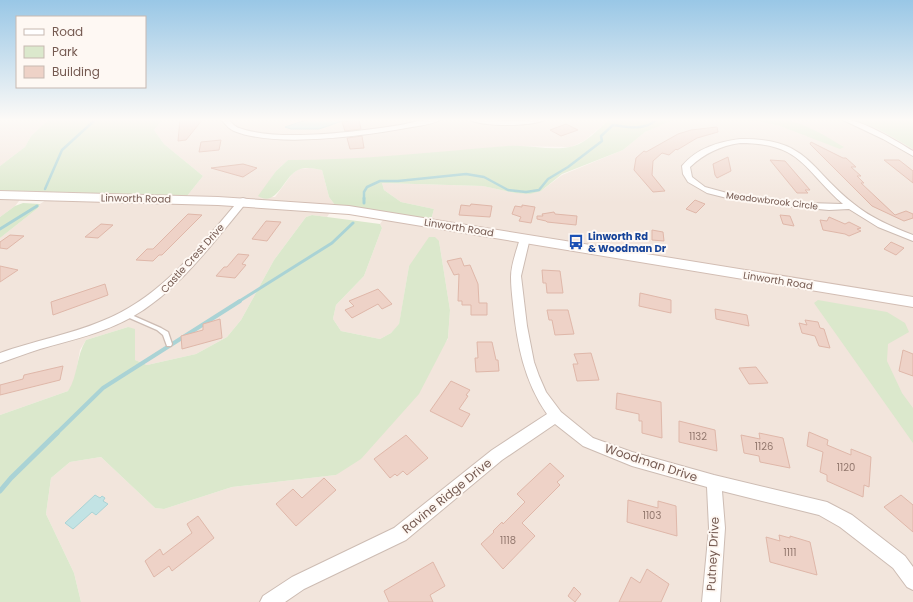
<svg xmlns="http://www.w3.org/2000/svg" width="913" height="602" font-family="Poppins,sans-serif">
<rect width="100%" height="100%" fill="#fbf4ed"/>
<g fill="#f2e5dc">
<polygon points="0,119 49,119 31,136 25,147 0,166"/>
<polygon points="163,119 614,119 610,119 584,141 571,147 509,146 417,155 331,160 288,160 276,171 259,197 275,197 292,174 299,169 310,168 322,170 329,197 335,205 327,217 312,215 306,217 274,260 241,320 227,337 196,354 147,365 135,360 128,327 86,340 80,350 74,383 68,391 0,415 0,238 38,208 40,204 58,192 187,196 203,176 164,144 154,130"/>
<polygon points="672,119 713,119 758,121 780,126 807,136 798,123 781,119 852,119 880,130 913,149 913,602 81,602 74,573 46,514 51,478 70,462 101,457 155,508 164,509 232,487 336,475 448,339 450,310 439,241 409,266 399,325 391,333 380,339 341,331 333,319 336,305 364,276 382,228 380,224 388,213 431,220 434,209 401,202 384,190 382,183 483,186 515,193 541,191 562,175 623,150 645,132"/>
<polygon points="0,191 27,191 15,206 0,217"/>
</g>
<g fill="#dbe8cc">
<polygon points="49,119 163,119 154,130 164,144 203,176 187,196 0,191 0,166 25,147 31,136"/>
<path d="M610 119H675L645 132 623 150 562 174 541 191 530 194 515 193 483 186 382 183 384 190 401 202 434 209 431 220 335 205 329 197 322 170C315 169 306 166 298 170 284 176 277 208 258 196L276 171 288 160C361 160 434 152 507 146 527 144 550 151 570 147 586 144 598 129 610 119Z"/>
<path d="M713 119C735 119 758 116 780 119 803 121 825 136 844 147L840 149 780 126 758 121Z"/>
<polygon points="852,119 913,119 913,149 880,130"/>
<polygon points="23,203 40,204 38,208 0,238 0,217 15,206"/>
<path d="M312 215 380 224 382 228 364 276 336 305 333 319 341 331 380 339 391 333 399 324 409 266 429 237H435L439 241 450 310 448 338 419 394 361 459 336 475 232 487 164 509 155 508 101 457 70 462 51 478 46 514 74 573 81 602H0V415L68 391C78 376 76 356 86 340L128 327 135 329V360L147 365 196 354 227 337 241 320 274 260 306 217Z"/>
<polygon points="818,300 887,312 905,323 909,332 888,344 887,361 902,393 913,408 913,443 814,303"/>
</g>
<g fill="#c2e3e4" stroke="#aad3d5">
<polygon points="309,119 348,119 319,129 291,129 285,127"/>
<polygon points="95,495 100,498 102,496 105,498 103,501 108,504 96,515 92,512 73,529 65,523"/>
</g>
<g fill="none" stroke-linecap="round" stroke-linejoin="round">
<g stroke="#aad3d5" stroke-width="2.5">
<polyline points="45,189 62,150 96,119"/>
<path d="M364 199V192L367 187 380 181H398L466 174 484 177 508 190 526 192 539 190 548 179 568 167 602 141 601 136 613 125C628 127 643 131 656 120L654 119"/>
</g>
<g stroke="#aad3d5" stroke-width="3">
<polyline points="364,198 364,203"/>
<polyline points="0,229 37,206"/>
<polyline points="238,302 332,243 353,223"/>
</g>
<polyline stroke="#aad3d5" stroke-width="4" points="56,434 103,388 240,301"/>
<polyline stroke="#aad3d5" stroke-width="5" points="0,491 11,478 57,433"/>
</g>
<g fill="#eed2c7" stroke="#dfb7a9">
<polygon points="180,119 203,119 186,140 178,141"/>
<polygon points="359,120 361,129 345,131 342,122"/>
<polygon points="566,124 578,130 561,136 550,130"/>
<polygon points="717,127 718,132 697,138 677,150 676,149 669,155 662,153 653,161 652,175 665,191 653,192 634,170 636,158 644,151 646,152 678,134 691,130"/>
<polygon points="362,136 364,148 350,149 347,138"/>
<polygon points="221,140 219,150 199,152 201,142"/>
<polygon points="811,142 843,158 846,158 856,167 851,167 861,176 857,176 864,183 861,183 895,215 906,211 913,214 913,218 904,221 872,206 810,144"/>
<polygon points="728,157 731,171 717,178 715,175 713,164"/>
<polygon points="770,160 785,161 810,190 805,190 808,193 797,193"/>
<polygon points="884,160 899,160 913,171 913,183"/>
<polygon points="243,164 257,168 243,177 211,168"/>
<polygon points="695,200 705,204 696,213 686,209"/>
<polygon points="471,204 492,206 490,217 459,215 461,205 470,206"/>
<polygon points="522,205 535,207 531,223 519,221 521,217 512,214 515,206 522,207"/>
<polygon points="554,212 555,214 577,216 576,225 547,222 546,221 537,219 537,216 543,216 542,214"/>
<polygon points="188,214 202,215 162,255 159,255 153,261 136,260 147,249 153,249"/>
<polygon points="780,215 790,216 794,226 783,224"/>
<polygon points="829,217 845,224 849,222 861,228 857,229 861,231 849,236 845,234 823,230 820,220 827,221"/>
<polygon points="266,221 281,222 267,241 252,239"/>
<polygon points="101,224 113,225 98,238 85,237"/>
<polygon points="652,230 663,232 664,241 652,240"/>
<polygon points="10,235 24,236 7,249 0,248 0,242"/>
<polygon points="891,242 904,248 896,255 884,249"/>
<polygon points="238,254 249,255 242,264 246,265 235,278 216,276 224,267 227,267"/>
<polygon points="461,258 464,266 470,265 478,284 479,303 487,303 487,315 471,315 471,305 462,305 462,301 458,301 459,274 454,275 447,261"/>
<polygon points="0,266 18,270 0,282"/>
<polygon points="542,270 560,271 563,293 547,293 546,283 543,283"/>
<polygon points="105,284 108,295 53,315 51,302"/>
<polygon points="378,289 392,304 382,309 378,304 352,318 345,310 354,306 349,301"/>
<polygon points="640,293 671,300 671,313 639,306"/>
<polygon points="715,309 747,315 749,326 716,319"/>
<polygon points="547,310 568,310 574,334 555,335 552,320 549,320"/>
<polygon points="220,319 222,338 182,349 181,336 203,330 203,324"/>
<polygon points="805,320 818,322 820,328 824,329 830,348 819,346 815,336 802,333 799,323 807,325"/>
<polygon points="477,342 492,342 496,360 498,360 499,371 476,372 475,358 478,358"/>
<polygon points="903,350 913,354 913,376 899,371"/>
<polygon points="591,353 599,380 577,381 573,364 578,364 574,354"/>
<polygon points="63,366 60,380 0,395 0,385 23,379 24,375"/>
<polygon points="756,367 768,383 749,384 739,368"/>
<polygon points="451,381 470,390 466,395 468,396 459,409 470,414 462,427 430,411"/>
<polygon points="617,393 661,402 662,438 642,433 642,421 639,421 639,414 616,409"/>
<polygon points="679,421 715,430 717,451 679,442"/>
<polygon points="809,432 828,440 827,445 851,455 851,449 871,457 869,487 864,485 863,497 827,481 827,475 820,472 823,452 807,446"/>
<polygon points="759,433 783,438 790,468 760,462 759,456 744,453 741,435 760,439"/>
<polygon points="406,435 428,458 407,475 403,471 397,476 395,474 390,478 374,459"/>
<polygon points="550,463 564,476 557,482 560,485 522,523 535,536 503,569 481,544 494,532 493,531 502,522 503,524 525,502 517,494"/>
<polygon points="324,478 336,490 296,526 276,504 293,489 302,498"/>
<polygon points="901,495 913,505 913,532 884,507"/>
<polygon points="628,500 658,508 658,501 676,506 677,536 627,522"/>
<polygon points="198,516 214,538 172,571 169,566 154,577 145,561 160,549 163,555 192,533 187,524"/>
<polygon points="779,535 790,538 790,536 810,542 817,575 770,562 766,537 780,541"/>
<polygon points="433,562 445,586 430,595 433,602 389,602 384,591"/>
<polygon points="647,569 669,584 661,602 619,602 631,577 640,583"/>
<polygon points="574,587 581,594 575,602 568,596"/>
</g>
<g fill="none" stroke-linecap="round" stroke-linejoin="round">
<defs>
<polygon id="lane" points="127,313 161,328 168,332 172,344 171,346 167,346 163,335 157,330 125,316 124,315"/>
<g id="street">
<path d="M221 119H228C231 122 235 127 239 128 277 142 354 132 394 126 409 124 427 117 441 119 433 125 417 126 406 128 362 136 276 148 234 131 229 129 224 123 221 119Z"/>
<path d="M469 119 517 121 546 119C535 127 479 127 469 119Z"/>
<path d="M841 119C858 117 897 141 913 151V156L883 139Z"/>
<path d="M740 139C808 138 808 168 854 204 871 218 892 227 913 235V241L878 227 849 209 829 210 795 207 727 198 707 193 688 182 683 174 682 166C697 148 718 142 740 139ZM740 143C802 143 803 169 843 204L806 203 727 193 705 187 692 177 690 167C705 153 720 146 740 143Z"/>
<path d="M243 198 246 199 247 201 246 203C212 244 179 290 132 317 104 333 71 340 40 349 27 353 14 358 0 363V353C33 341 69 335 102 321 161 298 200 246 240 199Z"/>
<path d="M525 235 530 238 521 276 527 326 534 362 539 376 546 392 561 412 593 438 632 452 714 475 827 502 852 515 905 556 913 567V590L907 587 893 568 840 527 819 515 722 491 725 528 720 602H702L709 528 707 487 632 466 583 446 555 424 502 460 406 540 304 589 285 602H260L263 596 292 577 394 528 492 450 547 414C524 381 517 344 513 304 512 295 511 286 511 277 511 264 517 250 520 238Z"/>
</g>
<polygon id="secondary" points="0,191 218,197 349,206 913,297 913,307 349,214 218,205 0,199"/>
</defs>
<use href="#lane" stroke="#cdbcb3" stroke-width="2.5"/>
<use href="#street" stroke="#cdbcb3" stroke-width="2"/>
<use href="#secondary" stroke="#d2bdb3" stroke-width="2"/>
<use href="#lane" fill="#fff" fill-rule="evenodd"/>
<use href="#street" fill="#fff" fill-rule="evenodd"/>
<use href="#secondary" fill="#fff" fill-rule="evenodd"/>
</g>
<linearGradient id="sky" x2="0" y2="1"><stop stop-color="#99c7e6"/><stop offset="0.59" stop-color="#fdfaf7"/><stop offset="1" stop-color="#fdfaf7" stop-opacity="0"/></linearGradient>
<rect width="913" height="203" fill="url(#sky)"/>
<defs>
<symbol id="bus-bare" viewBox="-9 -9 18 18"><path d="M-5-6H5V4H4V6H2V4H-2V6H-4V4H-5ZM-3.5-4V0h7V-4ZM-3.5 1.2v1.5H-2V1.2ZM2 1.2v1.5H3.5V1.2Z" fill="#1a4fb4" stroke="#fef8f3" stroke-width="2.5" paint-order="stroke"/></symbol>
</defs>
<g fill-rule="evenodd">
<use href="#bus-bare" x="565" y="231" width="22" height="22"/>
</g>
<g text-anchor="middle" stroke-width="4" stroke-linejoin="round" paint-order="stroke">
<g font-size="9" fill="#755a51" stroke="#fef8f3">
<text transform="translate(772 201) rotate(7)" y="3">Meadowbrook Circle</text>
</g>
<g font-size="10" fill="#755a51" stroke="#fef8f3">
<text transform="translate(136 198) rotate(1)" y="4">Linworth Road</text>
<text transform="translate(459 227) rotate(9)" y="4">Linworth Road</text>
<text transform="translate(192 258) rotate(-48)" y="4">Castle Crest Drive</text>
<text transform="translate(778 280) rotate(9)" y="4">Linworth Road</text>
</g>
<g font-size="10" font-weight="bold" fill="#164399" stroke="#fef8f3" text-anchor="start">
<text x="588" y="240">Linworth Rd<tspan x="588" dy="12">&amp; Woodman Dr</tspan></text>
</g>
<g font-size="10" fill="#93786e">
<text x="698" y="440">1132</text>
<text x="764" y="450">1126</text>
<text x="846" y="471">1120</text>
<text x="652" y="519">1103</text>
<text x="508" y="544">1118</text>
<text x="790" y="556">1111</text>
</g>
<g font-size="12" fill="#755a51" stroke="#fef8f3">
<text transform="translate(651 463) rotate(18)" y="4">Woodman Drive</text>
<text transform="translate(447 496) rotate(-39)" y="4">Ravine Ridge Drive</text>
<text transform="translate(713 554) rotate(-87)" y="4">Putney Drive</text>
</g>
</g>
<rect x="16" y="16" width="130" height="72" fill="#fef8f3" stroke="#c7b9b2"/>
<rect x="24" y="29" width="20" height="6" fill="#ffffff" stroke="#c7b9b2"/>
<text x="52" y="36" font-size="12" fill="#755a51">Road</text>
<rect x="24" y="46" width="20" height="12" fill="#dbe8cc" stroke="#c7b9b2"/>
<text x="52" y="56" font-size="12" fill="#755a51">Park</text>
<rect x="24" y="66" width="20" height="12" fill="#eed2c7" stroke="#c7b9b2"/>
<text x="52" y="76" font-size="12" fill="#755a51">Building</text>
</svg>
